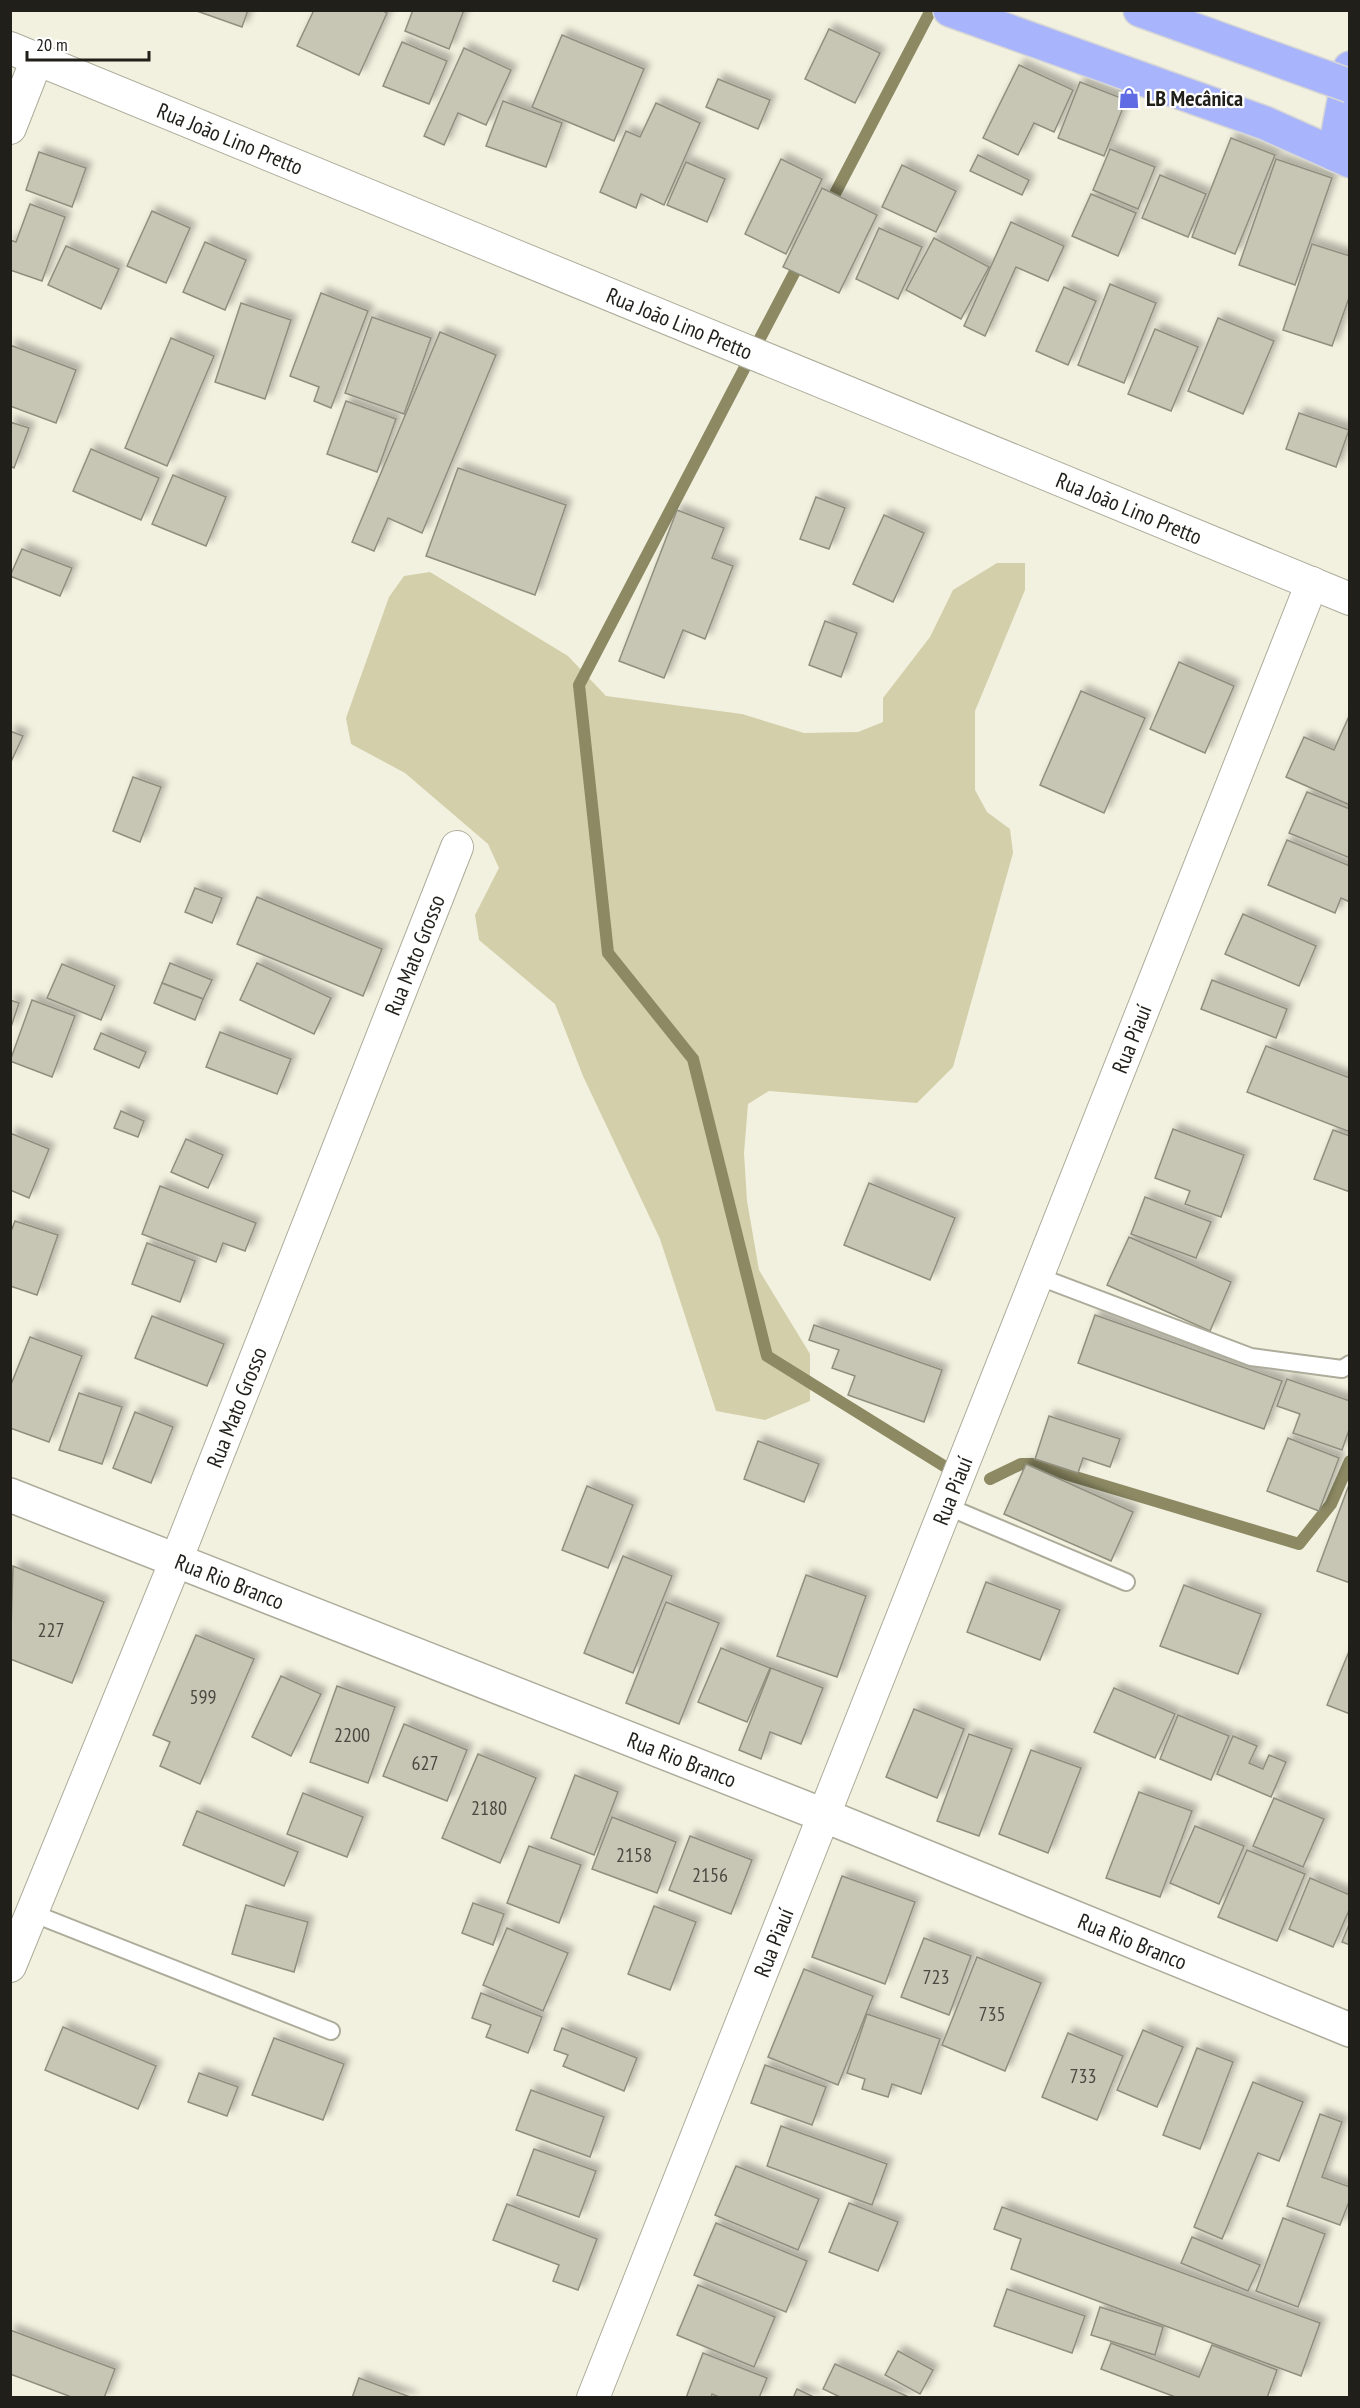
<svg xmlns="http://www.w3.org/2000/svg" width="1360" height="2408" font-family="'PT Sans Narrow',sans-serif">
<defs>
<filter id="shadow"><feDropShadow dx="5.5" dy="-5.5" stdDeviation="3" flood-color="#0004"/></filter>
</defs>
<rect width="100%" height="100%" fill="#f2f1df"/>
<polygon fill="#d3cfaa" points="997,563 1025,563 1025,590 975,711 975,790 987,812 1010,829 1013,853 953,1067 917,1103 769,1091 748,1104 744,1153 747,1201 759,1270 810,1354 810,1401 765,1420 716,1411 660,1239 583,1076 555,1004 479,940 475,915 499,868 488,844 405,773 351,744 346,718 389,597 404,576 430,572 568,656 606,696 742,714 804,733 858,732 883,722 883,698 930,637 953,590"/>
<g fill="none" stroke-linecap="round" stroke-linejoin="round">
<g stroke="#8c8963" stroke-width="12">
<polyline points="828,207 931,10"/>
<polyline points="801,260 579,685 608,953 693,1059 767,1356 944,1466"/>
<polyline points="990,1479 1021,1464 1032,1464 1299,1544 1331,1504 1350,1461"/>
</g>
</g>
<g fill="#c7c5b4" stroke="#908f7f" stroke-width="1.5" filter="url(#shadow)">
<polygon points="194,10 248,10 242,27"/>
<polygon points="314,10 381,10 387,13 359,75 297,46"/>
<polygon points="413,10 464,10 449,49 405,31"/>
<polygon points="829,29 880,53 855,103 805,79"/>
<polygon points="562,35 644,69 614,141 532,107"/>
<polygon points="402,42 447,61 429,104 383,86"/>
<polygon points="464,48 511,70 486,125 458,113 444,145 424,136"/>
<polygon points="1019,65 1073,90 1054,132 1034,123 1018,155 983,138"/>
<polygon points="718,79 770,100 758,129 706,107"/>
<polygon points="1080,82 1126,100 1104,156 1058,138"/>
<polygon points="503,101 562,123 546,167 486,146"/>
<polygon points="656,103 700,123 664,205 641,194 636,208 600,192 626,131 640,137"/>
<polygon points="1231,138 1275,155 1235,254 1192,237"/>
<polygon points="1110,149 1155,167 1138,209 1093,190"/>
<polygon points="39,152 86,168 72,207 26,190"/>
<polygon points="978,155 1029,180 1022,195 970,171"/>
<polygon points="781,159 822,179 786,254 745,234"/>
<polygon points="1276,159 1332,178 1295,285 1239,265"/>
<polygon points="686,162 725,179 707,222 667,205"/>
<polygon points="902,165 956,191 936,232 882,207"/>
<polygon points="1160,175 1206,194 1188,237 1142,218"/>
<polygon points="822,188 877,215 839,293 783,267"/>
<polygon points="1091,194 1136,213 1118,256 1072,236"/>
<polygon points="30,204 65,217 42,281 10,270 10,240 16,242"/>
<polygon points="152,211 190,228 166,283 127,266"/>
<polygon points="1011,222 1064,246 1048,281 1016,267 985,336 964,326"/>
<polygon points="879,228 922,247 898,299 856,279"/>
<polygon points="934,238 989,267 961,319 906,290"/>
<polygon points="205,242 246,260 225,310 183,292"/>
<polygon points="1312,244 1350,256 1350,295 1332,346 1283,330"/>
<polygon points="66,246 119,269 101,309 48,285"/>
<polygon points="1110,284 1156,303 1124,383 1078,365"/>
<polygon points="1064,287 1096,301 1068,365 1036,351"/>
<polygon points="321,293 368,311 331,408 314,401 319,387 290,376"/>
<polygon points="241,303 291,320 265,399 215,382"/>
<polygon points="372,317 431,338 404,414 345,393"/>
<polygon points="1218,318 1274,341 1243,414 1188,391"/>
<polygon points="1155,329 1198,347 1171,411 1128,394"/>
<polygon points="440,332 496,355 422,533 388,518 374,551 352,542"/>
<polygon points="171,338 214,356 167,466 125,448"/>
<polygon points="10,345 76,370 56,423 10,406"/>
<polygon points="346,401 396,419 377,472 327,454"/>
<polygon points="1299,413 1349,430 1336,467 1286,449"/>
<polygon points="10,422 29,428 14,468 10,466"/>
<polygon points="91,449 159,478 141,520 73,491"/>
<polygon points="458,468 566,505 535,595 426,556"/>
<polygon points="173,475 226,497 206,546 152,524"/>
<polygon points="816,497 845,508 829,549 800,539"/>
<polygon points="677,510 724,528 712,558 733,566 705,639 683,630 664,678 619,661"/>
<polygon points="884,515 924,533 893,602 853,584"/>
<polygon points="22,549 72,568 60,596 10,576"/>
<polygon points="825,621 857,633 841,677 809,665"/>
<polygon points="1179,662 1234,686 1205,753 1150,729"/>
<polygon points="1081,691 1145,718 1104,813 1040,785"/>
<polygon points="1350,714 1350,805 1286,777 1304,737 1334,750"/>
<polygon points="10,731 23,736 10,764"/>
<polygon points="133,777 161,787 140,842 113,831"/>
<polygon points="1307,792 1350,809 1350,858 1289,833"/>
<polygon points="1287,840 1350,866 1350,902 1341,898 1335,913 1268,885"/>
<polygon points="195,888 222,898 212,923 185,912"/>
<polygon points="257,897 382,949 363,996 237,944"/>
<polygon points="1243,914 1316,946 1299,986 1225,954"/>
<polygon points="170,963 212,980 203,999 162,983"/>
<polygon points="257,963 331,998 314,1034 240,1000"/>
<polygon points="62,964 115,986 101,1020 47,998"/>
<polygon points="1212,980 1287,1009 1276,1038 1201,1009"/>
<polygon points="162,983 203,999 195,1020 154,1003"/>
<polygon points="10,1000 19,1003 10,1030"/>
<polygon points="32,1000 75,1016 52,1077 10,1061"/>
<polygon points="220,1032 291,1059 277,1094 206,1067"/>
<polygon points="101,1033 146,1052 139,1068 94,1049"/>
<polygon points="1266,1046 1350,1078 1350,1132 1247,1092"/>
<polygon points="121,1111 144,1121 138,1137 114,1128"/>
<polygon points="1173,1129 1244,1155 1221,1217 1185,1204 1190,1191 1155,1178"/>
<polygon points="1333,1130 1350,1136 1350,1192 1314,1179"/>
<polygon points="10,1133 49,1149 29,1198 10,1190"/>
<polygon points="186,1139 223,1155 208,1188 171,1172"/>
<polygon points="869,1183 955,1218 930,1280 844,1245"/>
<polygon points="160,1186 256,1223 245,1251 223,1243 216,1262 142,1234"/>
<polygon points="1145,1197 1211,1222 1196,1258 1131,1234"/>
<polygon points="15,1221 58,1235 37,1295 10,1286 10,1234"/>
<polygon points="1129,1237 1231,1282 1210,1331 1107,1285"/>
<polygon points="147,1243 195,1261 180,1302 132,1284"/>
<polygon points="1095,1315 1282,1381 1264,1429 1078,1363"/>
<polygon points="152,1316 224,1344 207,1386 135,1358"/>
<polygon points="814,1325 942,1370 924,1422 848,1395 855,1376 832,1368 839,1350 809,1340"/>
<polygon points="30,1337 82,1356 49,1442 10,1428 10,1387"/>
<polygon points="1287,1379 1350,1401 1350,1427 1342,1450 1293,1433 1300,1414 1277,1406"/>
<polygon points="79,1393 122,1407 102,1464 59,1450"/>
<polygon points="135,1412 173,1427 151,1483 113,1468"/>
<polygon points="1049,1416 1120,1439 1110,1467 1083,1458 1078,1473 1035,1459"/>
<polygon points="1288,1438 1339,1458 1319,1511 1267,1491"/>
<polygon points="758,1441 819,1464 804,1502 744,1479"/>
<polygon points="1026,1464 1133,1512 1111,1561 1004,1514"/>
<polygon points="1350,1482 1350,1583 1317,1571"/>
<polygon points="587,1486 633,1505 608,1568 562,1550"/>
<polygon points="623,1556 672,1576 633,1673 584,1653"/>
<polygon points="13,1566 104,1602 72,1683 10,1659"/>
<polygon points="806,1575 866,1596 837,1677 777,1656"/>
<polygon points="986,1582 1060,1610 1040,1660 967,1632"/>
<polygon points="1184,1585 1261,1614 1238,1674 1160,1646"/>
<polygon points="666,1602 719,1623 679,1724 626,1703"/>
<polygon points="196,1635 254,1659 200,1784 160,1766 170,1742 153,1735"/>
<polygon points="721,1648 770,1668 747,1722 698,1702"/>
<polygon points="1350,1649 1350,1714 1327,1705"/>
<polygon points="771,1668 823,1688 801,1744 770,1732 761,1759 739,1750"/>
<polygon points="281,1676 321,1694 291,1756 252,1737"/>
<polygon points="337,1686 395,1707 368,1783 310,1762"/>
<polygon points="1114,1688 1175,1714 1155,1758 1094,1732"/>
<polygon points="914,1709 964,1729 937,1798 886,1777"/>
<polygon points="1178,1715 1229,1736 1211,1780 1160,1759"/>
<polygon points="404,1724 467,1750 447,1801 383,1776"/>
<polygon points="969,1734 1012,1749 979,1836 937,1821"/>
<polygon points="1233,1736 1257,1746 1249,1763 1263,1769 1269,1755 1286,1762 1271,1797 1217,1774"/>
<polygon points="1031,1750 1081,1768 1048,1853 999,1834"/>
<polygon points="478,1754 536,1778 500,1863 442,1838"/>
<polygon points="575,1775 618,1792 594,1855 551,1838"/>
<polygon points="1139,1792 1192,1811 1160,1897 1106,1878"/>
<polygon points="303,1793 363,1817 347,1857 287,1834"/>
<polygon points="1274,1798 1324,1819 1303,1867 1253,1846"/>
<polygon points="197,1811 298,1852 284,1886 183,1845"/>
<polygon points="612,1817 676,1842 657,1893 592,1869"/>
<polygon points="1195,1826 1244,1846 1219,1904 1170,1883"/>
<polygon points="690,1836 752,1860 731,1914 669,1890"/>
<polygon points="529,1846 581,1865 559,1923 507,1903"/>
<polygon points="1247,1850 1305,1874 1277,1941 1218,1917"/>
<polygon points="842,1876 915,1902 885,1984 812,1957"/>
<polygon points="1310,1878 1350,1895 1350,1908 1333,1947 1289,1929"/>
<polygon points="473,1903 504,1914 493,1945 462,1933"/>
<polygon points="246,1905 308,1922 294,1972 232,1954"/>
<polygon points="654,1906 696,1922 670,1990 628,1974"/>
<polygon points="1350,1922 1350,1945 1342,1942"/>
<polygon points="507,1928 568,1953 543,2011 483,1985"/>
<polygon points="924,1938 971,1956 949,2015 901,1997"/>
<polygon points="977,1957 1041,1983 1005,2071 942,2045"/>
<polygon points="804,1969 873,1996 838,2085 768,2057"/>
<polygon points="481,1993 542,2017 528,2053 486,2037 491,2025 472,2018"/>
<polygon points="867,2014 940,2039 921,2094 892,2084 888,2097 862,2089 865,2079 847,2073"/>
<polygon points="63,2027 156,2066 138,2109 45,2070"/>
<polygon points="562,2028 637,2058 624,2091 563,2066 568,2055 554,2050"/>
<polygon points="1143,2030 1183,2047 1157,2107 1117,2090"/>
<polygon points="1068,2033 1123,2056 1097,2120 1042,2097"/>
<polygon points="274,2038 344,2064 323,2120 252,2095"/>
<polygon points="1197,2048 1233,2062 1200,2149 1163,2135"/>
<polygon points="765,2065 826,2087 812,2125 751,2103"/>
<polygon points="199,2073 238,2087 227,2116 188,2102"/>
<polygon points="1253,2082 1303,2102 1279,2161 1258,2153 1222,2239 1194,2227"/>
<polygon points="531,2090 604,2117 590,2157 516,2130"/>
<polygon points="1320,2114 1342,2122 1322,2177 1350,2187 1350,2199 1340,2225 1287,2206"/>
<polygon points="781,2126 887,2164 872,2205 767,2166"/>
<polygon points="534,2149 596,2171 579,2217 517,2195"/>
<polygon points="736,2166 819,2199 798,2250 715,2215"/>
<polygon points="849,2203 898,2222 878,2271 829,2252"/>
<polygon points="507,2204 597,2239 578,2290 553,2281 559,2265 493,2240"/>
<polygon points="1002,2207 1320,2323 1301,2376 1011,2269 1021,2239 994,2229"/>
<polygon points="1283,2218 1325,2234 1298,2307 1256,2291"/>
<polygon points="716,2223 807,2261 786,2312 694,2275"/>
<polygon points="1192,2237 1260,2265 1248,2291 1181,2263"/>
<polygon points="698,2285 775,2317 754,2367 677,2335"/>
<polygon points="1007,2289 1085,2316 1072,2353 994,2326"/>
<polygon points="1100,2307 1163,2327 1155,2355 1091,2335"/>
<polygon points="10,2330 115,2369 104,2398 74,2398 10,2374"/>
<polygon points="1111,2343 1199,2377 1212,2345 1277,2370 1267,2398 1178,2398 1101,2369"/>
<polygon points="898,2351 933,2370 920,2394 885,2375"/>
<polygon points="703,2353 767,2378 759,2398 721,2398 712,2394 711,2398 686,2398"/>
<polygon points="835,2364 911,2398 842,2398 823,2389"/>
<polygon points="359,2378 413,2398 352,2398"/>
<polygon points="797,2389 816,2398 793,2398"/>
</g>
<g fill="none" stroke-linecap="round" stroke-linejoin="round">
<defs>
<g id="service">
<polyline points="1037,1276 1251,1357 1342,1369 1350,1364"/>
<polyline points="946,1506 1126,1582"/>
<polyline points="32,1913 331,2031"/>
</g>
<g id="minor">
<path id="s1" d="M10 48 1350 599"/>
<polyline points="10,128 37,59"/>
<path id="s2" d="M10 1966 177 1558 457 847"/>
<path id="s3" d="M593 2398 1312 583"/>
</g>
<g id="tertiary">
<path id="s4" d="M10 1495 823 1815 1350 2030"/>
</g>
<g id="trunk">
<polyline points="950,10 1265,123 1350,161"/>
<polyline points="1140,10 1325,77"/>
<polyline points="1334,154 1350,68"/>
</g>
</defs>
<use href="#service" stroke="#adac9b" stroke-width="20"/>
<use href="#minor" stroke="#adac9b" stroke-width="34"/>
<use href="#tertiary" stroke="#adac9b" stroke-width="36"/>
<use href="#trunk" stroke="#d7d7d6" stroke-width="36"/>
<use href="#service" stroke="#fff" stroke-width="16"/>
<use href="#minor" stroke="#fff" stroke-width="32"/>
<use href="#tertiary" stroke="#fff" stroke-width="33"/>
<use href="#trunk" stroke="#a8b4fb" stroke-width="33"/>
<defs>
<polyline id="trunk-bridge" points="1325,77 1350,86"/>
</defs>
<use href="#trunk-bridge" stroke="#d7d7d6" stroke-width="36" stroke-linecap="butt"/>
<use href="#trunk-bridge" stroke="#a8b4fb" stroke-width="33"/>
</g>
<defs>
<symbol id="shop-bare" viewBox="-9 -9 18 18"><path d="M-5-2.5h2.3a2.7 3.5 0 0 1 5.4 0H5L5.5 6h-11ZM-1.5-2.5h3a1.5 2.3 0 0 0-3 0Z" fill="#606ce4" stroke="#fff" stroke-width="2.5" paint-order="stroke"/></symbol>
</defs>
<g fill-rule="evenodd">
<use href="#shop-bare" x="1114" y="83" width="30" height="30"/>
</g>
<g text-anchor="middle" stroke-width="4.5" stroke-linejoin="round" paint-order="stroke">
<g font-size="20" fill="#4a4840">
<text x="51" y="1637">227</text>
<text x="203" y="1704">599</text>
<text x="352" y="1742">2200</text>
<text x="425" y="1770">627</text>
<text x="489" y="1815">2180</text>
<text x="634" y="1862">2158</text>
<text x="710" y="1882">2156</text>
<text x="936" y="1984">723</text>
<text x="992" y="2021">735</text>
<text x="1083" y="2083">733</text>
</g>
<g font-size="22" font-weight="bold" fill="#201f19" stroke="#fff" text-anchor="start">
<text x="1146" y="106">LB Mecânica</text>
</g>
<g font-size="22" fill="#201f19" stroke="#fff">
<text dy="8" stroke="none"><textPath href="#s1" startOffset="238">Rua João Lino Pretto</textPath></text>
<text dy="8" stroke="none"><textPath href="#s1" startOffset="724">Rua João Lino Pretto</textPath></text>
<text dy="8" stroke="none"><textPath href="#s1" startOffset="1210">Rua João Lino Pretto</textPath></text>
<text dy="8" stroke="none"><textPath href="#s2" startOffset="1089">Rua Mato Grosso</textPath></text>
<text dy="8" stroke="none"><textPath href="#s3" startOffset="1462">Rua Piauí</textPath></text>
<text dy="8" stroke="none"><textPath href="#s2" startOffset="603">Rua Mato Grosso</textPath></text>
<text dy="8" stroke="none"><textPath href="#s3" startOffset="976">Rua Piauí</textPath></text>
<text dy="8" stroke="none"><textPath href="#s4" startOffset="236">Rua Rio Branco</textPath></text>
<text dy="8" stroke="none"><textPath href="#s4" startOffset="722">Rua Rio Branco</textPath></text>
<text dy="8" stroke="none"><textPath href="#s4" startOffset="1208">Rua Rio Branco</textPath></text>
<text dy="8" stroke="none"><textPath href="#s3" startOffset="490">Rua Piauí</textPath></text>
</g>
</g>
<rect width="1360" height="2408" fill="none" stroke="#201f19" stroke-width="24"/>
<path d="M27 51v9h122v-9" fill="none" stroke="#201f19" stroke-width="3"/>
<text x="36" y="51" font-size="18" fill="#201f19" stroke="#ffffff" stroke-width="4.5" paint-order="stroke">20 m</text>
</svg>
